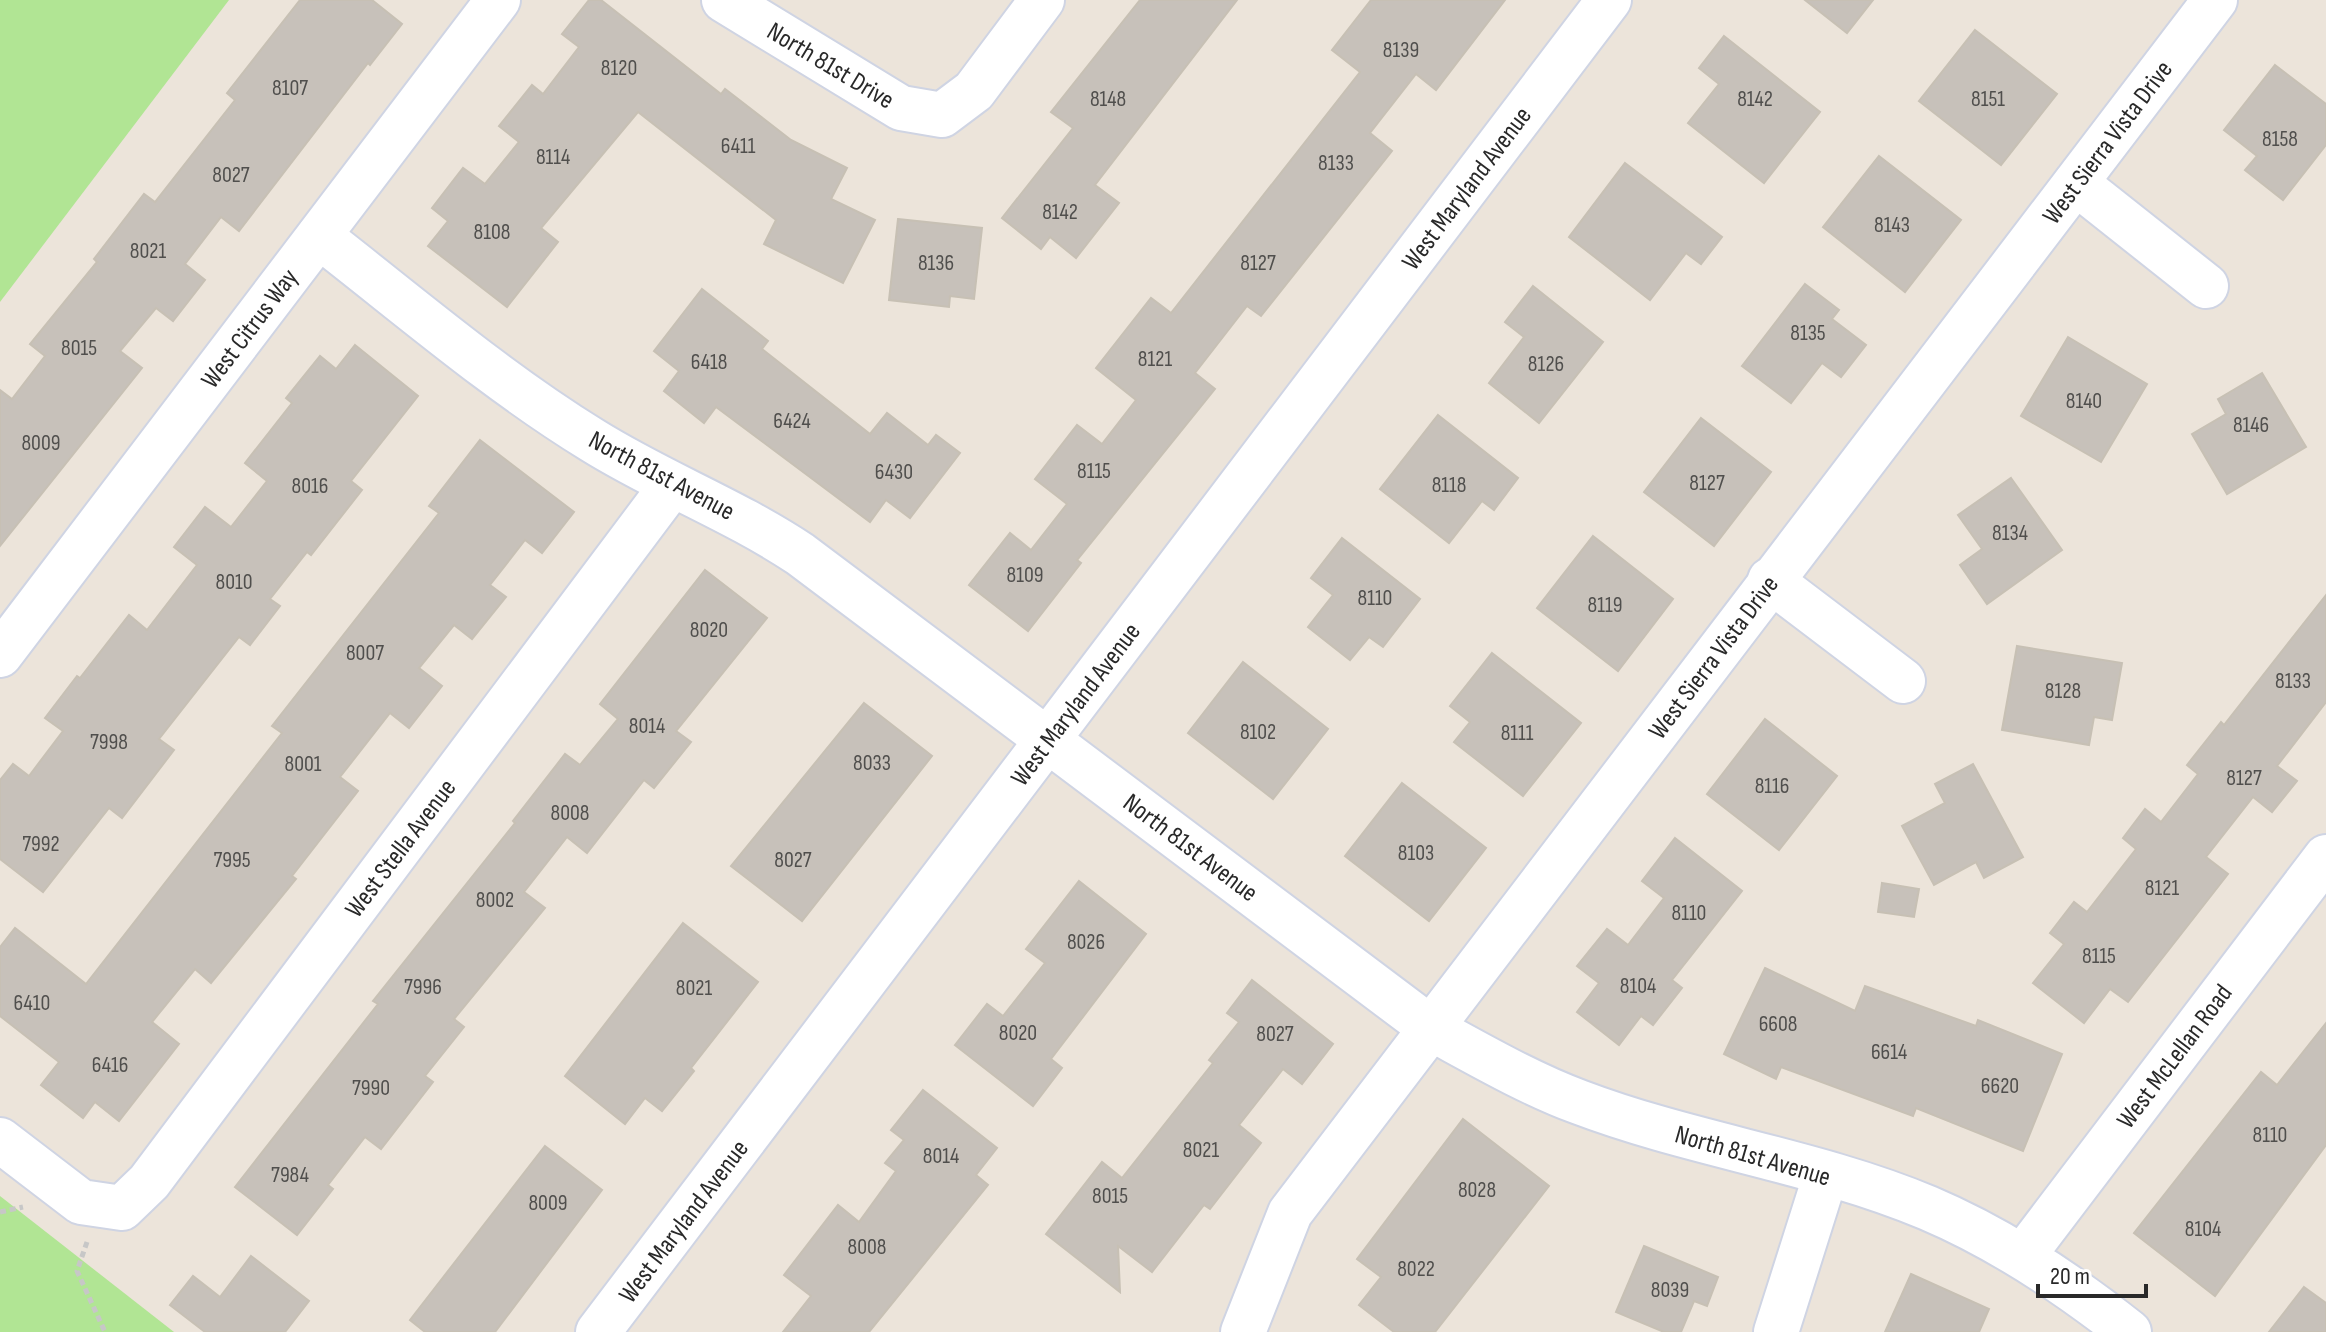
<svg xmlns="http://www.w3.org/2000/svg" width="2326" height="1332" font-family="'Sofia Sans Condensed',sans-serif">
<rect width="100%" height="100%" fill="#ece4da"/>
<g fill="#b1e594">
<polygon points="0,0 229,0 0,302"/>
<polygon points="0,1196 174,1332 0,1332"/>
</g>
<g fill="#c7c1ba" stroke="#c7c0b4" stroke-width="2">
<polygon points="300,0 372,0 402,24 370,65 368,63 239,231 221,217 185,264 205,280 173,321 156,308 120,351 142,368 0,546 0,390 12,399 45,356 30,344 97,262 94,259 144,194 155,202 235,100 227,93"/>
<polygon points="589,0 601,0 721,94 725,89 791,140 847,168 831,199 875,220 843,283 764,244 776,220 638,112 541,228 558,242 507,307 428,246 448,221 432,208 463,168 485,184 519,142 499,126 532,85 543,94 579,47 562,34"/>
<polygon points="1140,0 1237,0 1095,185 1119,203 1076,258 1050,237 1041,249 1002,218 1073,128 1051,112"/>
<polygon points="1371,0 1505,0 1436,90 1416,74 1370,133 1392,151 1261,316 1247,306 1195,373 1215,389 1077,560 1081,563 1028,631 969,585 1010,533 1031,550 1067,504 1035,479 1077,425 1102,444 1136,400 1096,368 1151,298 1171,313 1360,72 1332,50"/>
<polygon points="1805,0 1873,0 1847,33"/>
<polygon points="1975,30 2057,94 2001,165 1919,101"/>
<polygon points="1724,36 1820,112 1764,183 1688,123 1719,84 1699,68"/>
<polygon points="2275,65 2326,104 2326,145 2283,200 2245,170 2257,156 2224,130"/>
<polygon points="1879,156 1961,220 1905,292 1823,227"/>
<polygon points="1625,163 1722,237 1701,264 1686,253 1650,300 1569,237"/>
<polygon points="898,219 982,228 974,299 950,296 949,307 889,300"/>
<polygon points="1805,284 1839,310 1832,319 1866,345 1841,377 1822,363 1791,403 1742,366"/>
<polygon points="1533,286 1603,342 1539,423 1489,383 1524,337 1505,322"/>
<polygon points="702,289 768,341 762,349 870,434 887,413 928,445 936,435 960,453 910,518 886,500 870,522 716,407 704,423 664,391 679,371 654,351"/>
<polygon points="2068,337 2147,384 2101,462 2021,416"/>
<polygon points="355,345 418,396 351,481 362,490 311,555 307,552 270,599 280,606 250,645 239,637 159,739 174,750 122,818 109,808 43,892 0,859 0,780 13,764 29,776 63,731 45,718 77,676 80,678 129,615 147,630 197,565 174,547 205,507 231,527 267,481 245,463 292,403 286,398 320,356 336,369"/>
<polygon points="2262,373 2306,447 2227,494 2192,434 2226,414 2218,399"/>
<polygon points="1438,415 1518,478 1494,510 1482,501 1449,543 1380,489"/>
<polygon points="1701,418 1771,472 1714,546 1644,492"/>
<polygon points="480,440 574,512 542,553 525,540 490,585 506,597 472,639 454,625 419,668 442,686 409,728 390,713 340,777 358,791 292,876 296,879 211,983 195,969 152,1022 179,1044 119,1121 95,1102 83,1118 41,1085 59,1062 0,1016 0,947 15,928 86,984 282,733 272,726 439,513 429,506"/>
<polygon points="2011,478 2062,550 1987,604 1960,565 1982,549 1958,515"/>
<polygon points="1593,536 1673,599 1618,671 1537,608"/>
<polygon points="1342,538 1420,599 1383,647 1369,637 1350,660 1308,627 1333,595 1311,578"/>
<polygon points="705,570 767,618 676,731 691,742 654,788 644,780 587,853 567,837 524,892 545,908 454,1019 464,1027 425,1076 433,1082 381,1149 365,1137 328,1185 333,1189 297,1235 235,1187 378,1004 373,1001 515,823 513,821 565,754 580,765 618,719 600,704"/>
<polygon points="2326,595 2326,702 2277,766 2297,781 2272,812 2253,797 2206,857 2228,874 2128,1002 2110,989 2084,1023 2033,983 2064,944 2050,933 2074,902 2087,912 2136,849 2123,838 2145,809 2161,822 2198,774 2187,765 2221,722 2224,725"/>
<polygon points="2017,646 2122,663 2112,720 2094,717 2089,745 2002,730"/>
<polygon points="1492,653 1581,723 1523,796 1454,742 1470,722 1450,706"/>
<polygon points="1243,662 1328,729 1273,799 1188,733"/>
<polygon points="864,703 932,756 802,921 731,866"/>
<polygon points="1765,719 1837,776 1779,850 1707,794"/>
<polygon points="1973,764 2023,857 1984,878 1976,862 1934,885 1902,826 1945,803 1935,784"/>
<polygon points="1402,783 1486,848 1429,921 1345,856"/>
<polygon points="1675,838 1742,891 1672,980 1682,988 1653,1025 1641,1016 1619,1045 1577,1012 1599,983 1577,966 1607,929 1628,945 1664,898 1642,881"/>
<polygon points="1079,881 1146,934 1051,1059 1062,1068 1033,1106 955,1045 987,1004 1003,1016 1045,963 1026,949"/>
<polygon points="1882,883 1919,889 1914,917 1878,912"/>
<polygon points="683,923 758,982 691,1068 694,1071 662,1111 645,1098 625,1124 565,1076"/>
<polygon points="1765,968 1855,1011 1865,986 1976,1026 1978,1020 2062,1054 2023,1151 1916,1108 1913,1116 1781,1067 1776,1079 1724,1054"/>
<polygon points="1252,980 1333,1044 1302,1084 1283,1069 1239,1125 1261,1143 1210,1209 1204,1205 1152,1272 1118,1246 1120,1292 1046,1234 1102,1162 1122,1178 1213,1063 1209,1060 1239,1022 1227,1013"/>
<polygon points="2326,1023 2326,1145 2215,1296 2134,1233 2261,1072 2277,1085"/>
<polygon points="923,1090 997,1148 976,1175 988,1185 869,1332 783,1332 811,1296 784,1275 838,1205 859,1222 896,1171 885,1163 904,1140 891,1130"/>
<polygon points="1463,1119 1549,1186 1435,1332 1394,1332 1359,1305 1381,1277 1357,1259"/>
<polygon points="545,1146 602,1190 495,1332 425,1332 410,1320"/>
<polygon points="1644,1246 1718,1277 1707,1306 1694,1301 1681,1332 1664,1332 1616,1312"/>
<polygon points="251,1256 309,1301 285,1332 205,1332 170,1305 193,1276 220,1297"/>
<polygon points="1911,1274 1989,1309 1979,1332 1885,1332"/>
<polygon points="2304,1287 2326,1303 2326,1332 2269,1332"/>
</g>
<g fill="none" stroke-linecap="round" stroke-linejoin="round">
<defs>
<g id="minor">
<polyline points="724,0 901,108 942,115 974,91 1042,0"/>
<polyline points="2076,183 2206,286"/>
<path d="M319 236C408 305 496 381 592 440 659 482 734 510 800 554L1432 1029C1480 1055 1528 1083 1579 1102 1692 1145 1816 1161 1928 1208 2001 1239 2067 1283 2129 1332"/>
<polyline points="1770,580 1903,681"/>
<polyline points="0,655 498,0"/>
<polyline points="0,1140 81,1202 122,1208 149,1182 672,485"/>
<polyline points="2023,1256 2326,857"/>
<polyline points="598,1332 1609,0"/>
<polyline points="1243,1332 1290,1213 2215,0"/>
<polyline points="1776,1332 1826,1174"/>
</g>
</defs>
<use href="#minor" stroke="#cfd4e3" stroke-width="48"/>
<g stroke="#c7c7c7" stroke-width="5" stroke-dasharray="6 4" stroke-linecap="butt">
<polyline points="0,1212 23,1207"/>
<polyline points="87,1242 77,1271 105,1332"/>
</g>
<use href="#minor" stroke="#fff" stroke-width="44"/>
</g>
<g text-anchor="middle" stroke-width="7" stroke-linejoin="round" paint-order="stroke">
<g font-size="22" fill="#504f4d">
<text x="1401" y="57">8139</text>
<text x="619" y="75">8120</text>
<text x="290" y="95">8107</text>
<text x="1108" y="106">8148</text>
<text x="1755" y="106">8142</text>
<text x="1988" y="106">8151</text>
<text x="2280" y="146">8158</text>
<text x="738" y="153">6411</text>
<text x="553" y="164">8114</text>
<text x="1336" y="170">8133</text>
<text x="231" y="182">8027</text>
<text x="1060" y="219">8142</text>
<text x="1892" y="232">8143</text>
<text x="492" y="239">8108</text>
<text x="148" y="258">8021</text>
<text x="936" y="270">8136</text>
<text x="1258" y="270">8127</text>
<text x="1808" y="340">8135</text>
<text x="79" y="355">8015</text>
<text x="1155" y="366">8121</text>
<text x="709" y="369">6418</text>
<text x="1546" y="371">8126</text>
<text x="2084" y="408">8140</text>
<text x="792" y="428">6424</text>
<text x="2251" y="432">8146</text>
<text x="41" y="450">8009</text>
<text x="1094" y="478">8115</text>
<text x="894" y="479">6430</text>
<text x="1707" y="490">8127</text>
<text x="1449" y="492">8118</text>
<text x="310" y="493">8016</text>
<text x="2010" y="540">8134</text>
<text x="1025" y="582">8109</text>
<text x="234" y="589">8010</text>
<text x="1375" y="605">8110</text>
<text x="1605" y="612">8119</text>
<text x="709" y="637">8020</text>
<text x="365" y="660">8007</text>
<text x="2293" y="688">8133</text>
<text x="2063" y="698">8128</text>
<text x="647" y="733">8014</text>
<text x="1258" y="739">8102</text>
<text x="1517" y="740">8111</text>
<text x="109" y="749">7998</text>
<text x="872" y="770">8033</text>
<text x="303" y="771">8001</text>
<text x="2244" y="785">8127</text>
<text x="1772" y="793">8116</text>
<text x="570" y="820">8008</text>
<text x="41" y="851">7992</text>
<text x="1416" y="860">8103</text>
<text x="232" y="867">7995</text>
<text x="793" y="867">8027</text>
<text x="2162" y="895">8121</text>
<text x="495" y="907">8002</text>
<text x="1689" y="920">8110</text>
<text x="1086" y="949">8026</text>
<text x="2099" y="963">8115</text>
<text x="1638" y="993">8104</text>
<text x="423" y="994">7996</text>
<text x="694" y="995">8021</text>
<text x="32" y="1010">6410</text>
<text x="1778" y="1031">6608</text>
<text x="1018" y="1040">8020</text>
<text x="1275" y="1041">8027</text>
<text x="1889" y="1059">6614</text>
<text x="110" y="1072">6416</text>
<text x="2000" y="1093">6620</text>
<text x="371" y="1095">7990</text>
<text x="2270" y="1142">8110</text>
<text x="1201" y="1157">8021</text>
<text x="941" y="1163">8014</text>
<text x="290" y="1182">7984</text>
<text x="1477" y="1197">8028</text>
<text x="1110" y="1203">8015</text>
<text x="548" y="1210">8009</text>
<text x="2203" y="1236">8104</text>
<text x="867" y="1254">8008</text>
<text x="1416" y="1276">8022</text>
<text x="1670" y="1297">8039</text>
</g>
<g font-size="26" fill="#292929" stroke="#fff">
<text transform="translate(831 65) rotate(31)" y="9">North 81st Drive</text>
<text transform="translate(2107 142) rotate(-53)" y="9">West Sierra Vista Drive</text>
<text transform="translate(1466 188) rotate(-53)" y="9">West Maryland Avenue</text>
<text transform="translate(249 328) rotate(-53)" y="9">West Citrus Way</text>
<text transform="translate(662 475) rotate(28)" y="9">North 81st Avenue</text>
<text transform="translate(1713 657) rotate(-53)" y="9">West Sierra Vista Drive</text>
<text transform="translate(1075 704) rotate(-53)" y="9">West Maryland Avenue</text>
<text transform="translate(1191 847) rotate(37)" y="9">North 81st Avenue</text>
<text transform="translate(400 848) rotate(-53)" y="9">West Stella Avenue</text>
<text transform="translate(2174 1056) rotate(-53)" y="9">West McLellan Road</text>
<text transform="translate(1753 1155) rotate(16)" y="9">North 81st Avenue</text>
<text transform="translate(683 1221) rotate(-53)" y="9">West Maryland Avenue</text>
</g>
</g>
<path d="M2038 1284v12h108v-12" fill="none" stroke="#292929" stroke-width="4"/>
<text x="2050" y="1284" font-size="24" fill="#292929" stroke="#ffffff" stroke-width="6" paint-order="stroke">20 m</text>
</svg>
